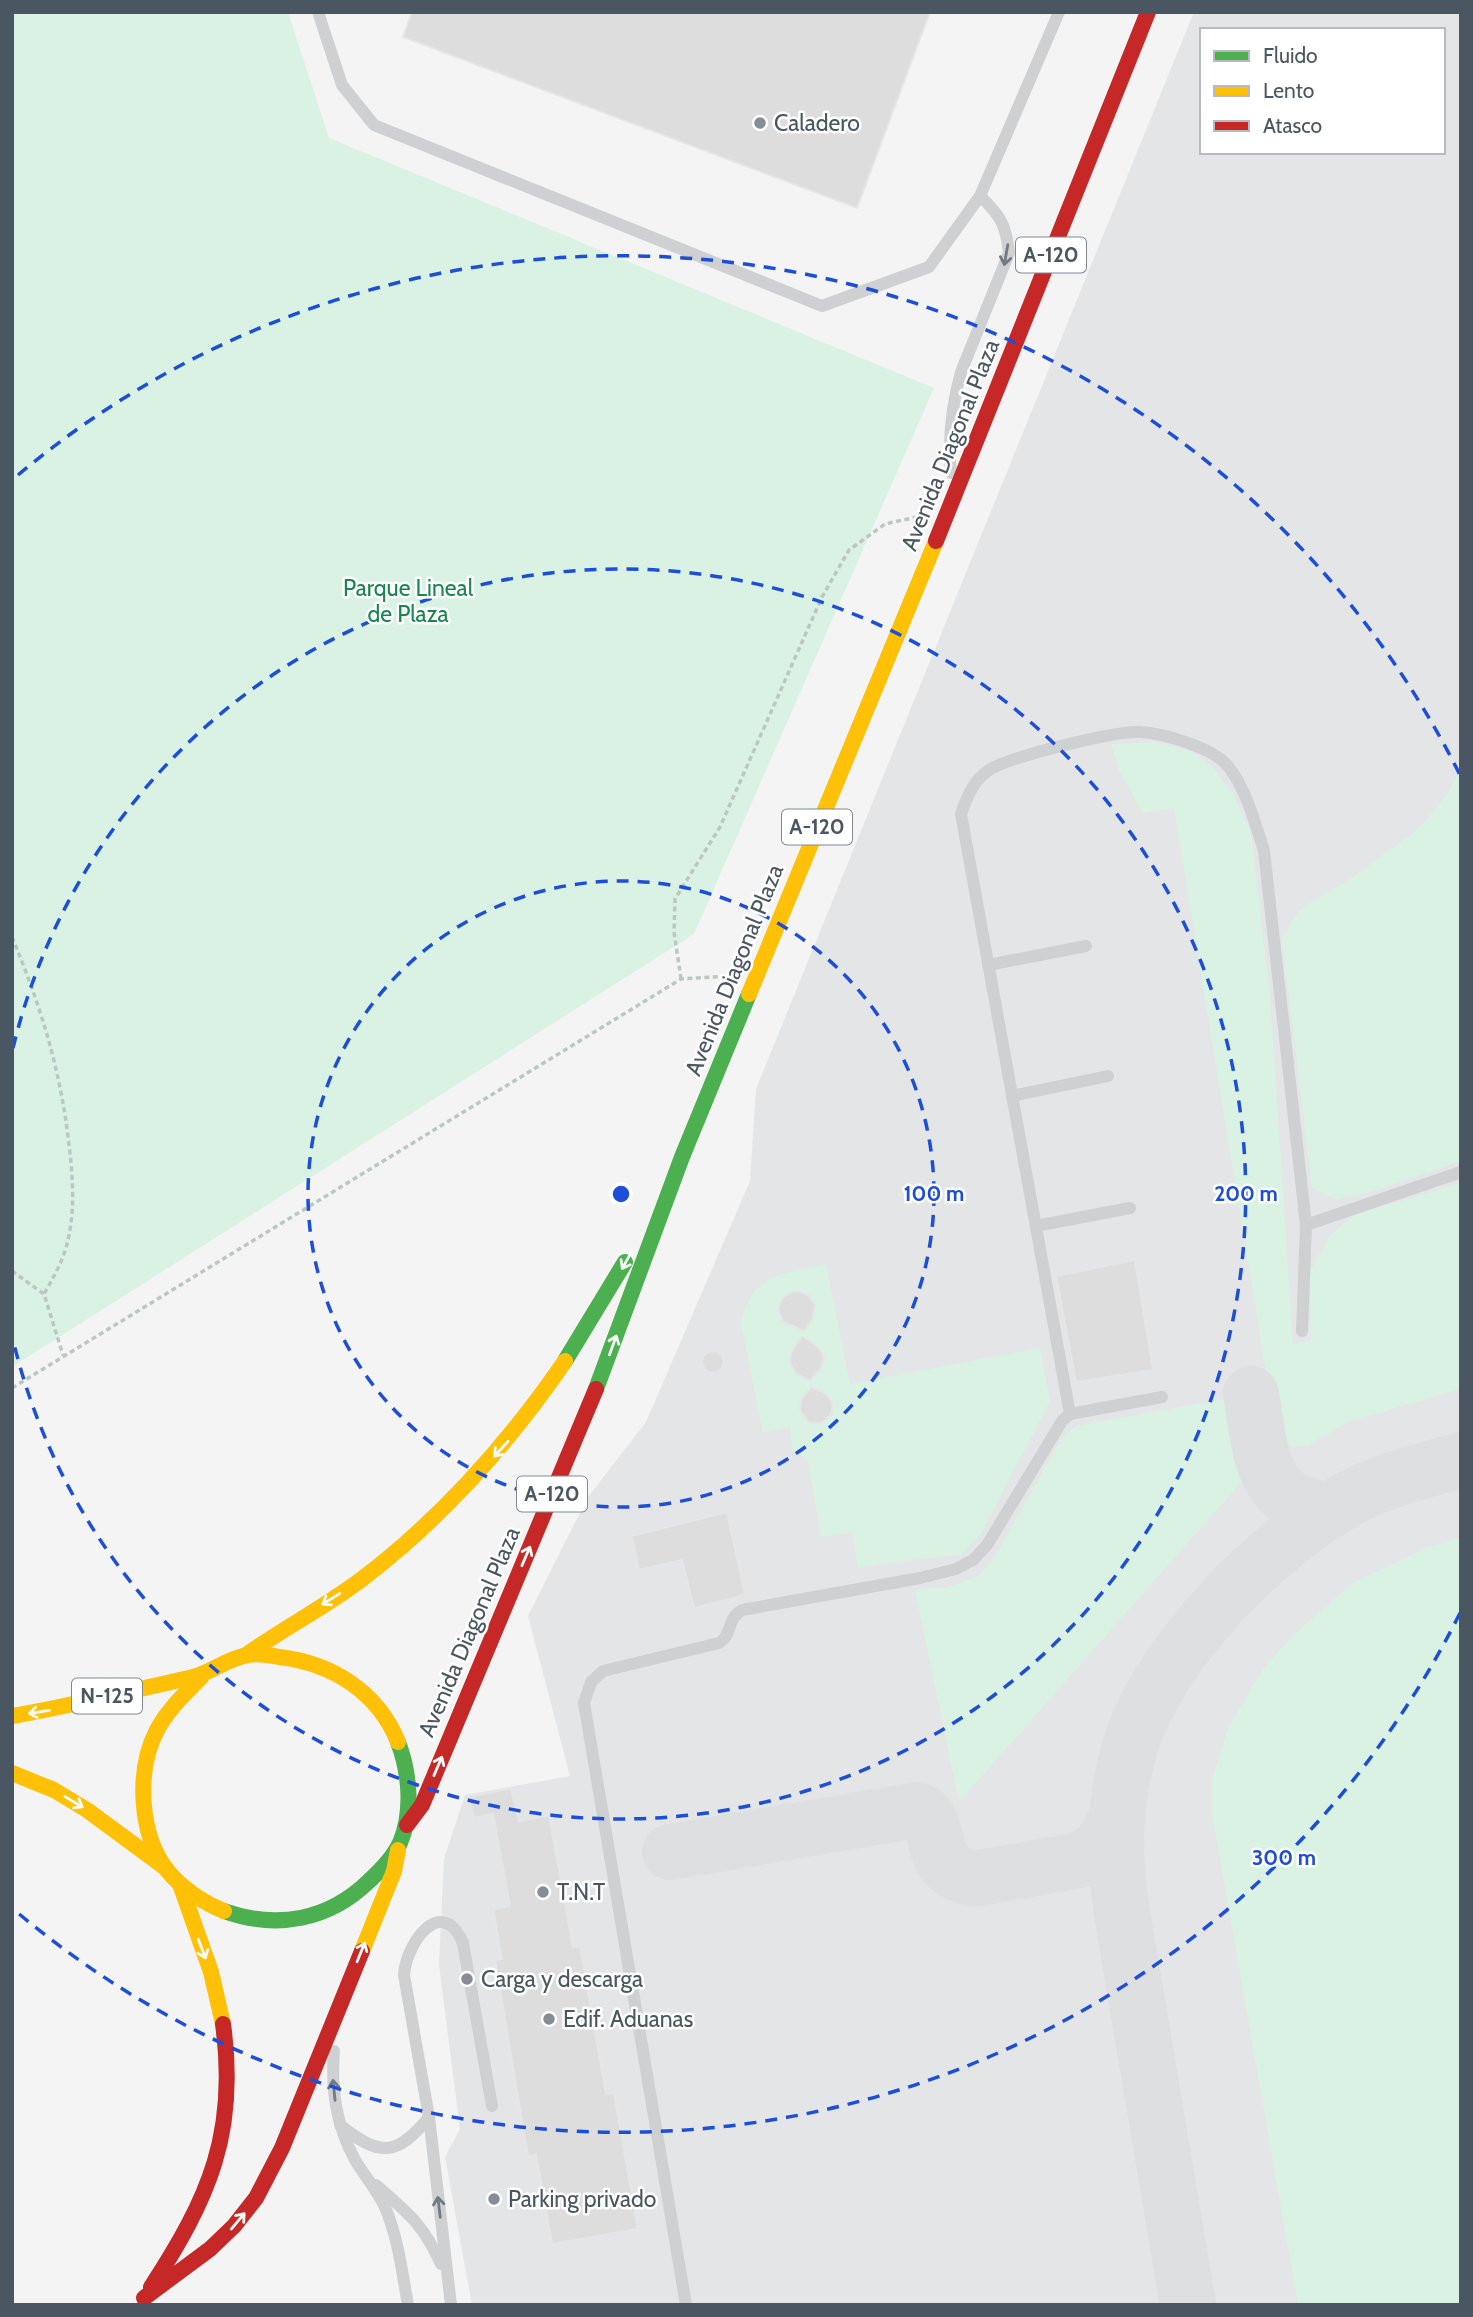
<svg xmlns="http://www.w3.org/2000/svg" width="1473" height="2317" font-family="Cabin,sans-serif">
<rect width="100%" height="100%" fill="#f4f4f4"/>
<path fill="#e4e5e7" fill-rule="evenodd" d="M1194 12H1461V2305H472L445 2157 460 2129 439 1965 444 1859 465 1795 570 1776 528 1616 588 1497 646 1422 750 1181 756 1089ZM1202 30H1443V152H1202Z"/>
<g fill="#d9f2e3">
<polygon points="12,12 288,12 329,138 934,388 694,934 12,1367"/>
<polygon points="1156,742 1191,751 1212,766 1234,796 1251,833 1270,995 1293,1344 1311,1341 1310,1271 1330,1235 1355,1215 1461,1183 1461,1389 1351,1421 1308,1445 1281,1448 1269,1391 1174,808 1142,813 1119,770 1111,744"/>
<polygon points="1461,769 1461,1161 1375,1191 1337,1200 1312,1188 1282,940 1299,910 1353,877 1418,829 1445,797"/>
<path d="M826 1264 850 1384 1040 1348 1050 1401 981 1534 961 1555 884 1563 858 1568 852 1533 821 1537 808 1460 792 1449 790 1426 763 1433 741 1324C749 1275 785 1273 826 1264Z"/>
<polygon points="1224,1399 1233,1407 1245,1478 959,1802 915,1590 947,1587 977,1577 995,1557 1060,1440 1076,1426"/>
<polygon points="1461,1537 1461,2305 1298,2305 1212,1813 1212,1779 1228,1728 1263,1669 1294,1634 1353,1583 1426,1548"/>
</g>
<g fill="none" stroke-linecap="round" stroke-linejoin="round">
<g stroke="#dedfe0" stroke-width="56">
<path d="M1251 1394C1258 1430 1258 1486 1297 1502 1307 1506 1319 1508 1329 1511"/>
<path d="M670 1852 918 1810C947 1822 920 1867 974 1879L1080 1860C1100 1850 1109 1837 1117 1816"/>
<path d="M1188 2305 1122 1913C1113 1854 1113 1802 1131 1744 1160 1651 1273 1536 1360 1493 1391 1478 1427 1470 1461 1460"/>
</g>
</g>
<g fill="#ddddde" stroke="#e5e6e7" stroke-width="2">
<polygon points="412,12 930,12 857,208 403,37"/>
<polygon points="1135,1260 1153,1370 1076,1382 1056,1276"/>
<polygon points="799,1291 810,1296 815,1306 813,1318 804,1331 783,1322 778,1310 782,1298 792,1292"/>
<polygon points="802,1336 818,1347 824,1357 821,1368 810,1381 796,1373 790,1364 791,1353"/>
<circle cx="713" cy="1362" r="11"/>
<polygon points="811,1387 825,1393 832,1402 832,1413 825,1421 820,1423 809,1422 800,1410 801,1399"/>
<polygon points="727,1512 745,1595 694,1608 682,1560 639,1570 632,1536"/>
<polygon points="511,1788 519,1821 549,1815 573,1947 580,1946 606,2094 614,2093 638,2229 552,2244 536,2155 528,2157 495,1960 502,1959 493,1909 510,1906 493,1814 474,1818 469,1797"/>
</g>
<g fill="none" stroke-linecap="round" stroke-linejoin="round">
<g stroke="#bcc7c4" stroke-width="3.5" stroke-dasharray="5 3.5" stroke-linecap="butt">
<path d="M12 937C41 1007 60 1068 69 1144 73 1179 76 1216 65 1251 60 1266 52 1280 44 1294"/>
<polyline points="681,979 674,932 675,899 720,827 822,597 849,550 885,524 917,517"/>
<polyline points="12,1271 44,1294 63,1355"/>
<polyline points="12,1388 681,979 728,976"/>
</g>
<g stroke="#ced0d2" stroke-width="12">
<polyline points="318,12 342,85 374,125 822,306 929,267 980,196 1059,12"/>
<path d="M951 473C948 440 952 404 961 372L1009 253C1006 225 1001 216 980 196"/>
<polyline points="988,965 1086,946"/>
<polyline points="1012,1096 1108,1076"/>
<polyline points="1306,1225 1461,1172"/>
<polyline points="1036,1226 1130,1208"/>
<path d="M1070 1414 961 814C967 797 973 781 989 770 1012 756 1114 731 1140 732 1163 733 1209 747 1225 763 1244 782 1256 825 1264 851L1306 1225 1302 1331"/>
<path d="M334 2051C331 2090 336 2125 355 2160 364 2175 376 2189 384 2205 398 2236 402 2272 408 2305"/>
<path d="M340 2125C379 2157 397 2157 429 2117"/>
<path d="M376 2185C408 2213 423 2224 441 2264"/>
<path d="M451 2305 429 2117 404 1975C406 1944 441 1893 463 1943L492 2106"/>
<path d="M686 2305 584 1703 591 1682 603 1671 719 1643C733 1634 726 1620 742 1610L920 1578 956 1569 973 1560 987 1545 1062 1421 1070 1414 1162 1397"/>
</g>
<g stroke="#4caf50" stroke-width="16">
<polyline points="565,1361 625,1262"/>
<polyline points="596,1389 682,1157 749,994"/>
<path d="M224 1911C277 1930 329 1920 369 1881 381 1870 393 1858 400 1843 413 1812 410 1774 398 1742"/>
</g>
<g stroke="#ffc107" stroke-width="16">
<polyline points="749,994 936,541"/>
<path d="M246 1655C284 1628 325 1607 362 1579 442 1518 508 1444 565 1361"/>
<path d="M202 1676C186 1693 168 1709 157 1730 136 1770 139 1834 167 1870 181 1888 204 1903 224 1911"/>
<path d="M12 1716C71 1706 130 1691 189 1678 210 1674 227 1658 248 1655 258 1653 269 1655 279 1657 332 1663 378 1692 398 1742"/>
<polyline points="12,1773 54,1790 87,1810 163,1866"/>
<polyline points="180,1884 211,1972 223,2024"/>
<polyline points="362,1951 394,1871 398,1850"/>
</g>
<g stroke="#c62828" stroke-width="16">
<polyline points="936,541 1148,12"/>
<polyline points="407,1825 422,1805 596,1389"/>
<path d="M151 2287C209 2198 238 2133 223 2024"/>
<polyline points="144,2298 210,2249 234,2226 256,2198 282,2148 362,1951"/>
</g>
</g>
<defs><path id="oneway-shaft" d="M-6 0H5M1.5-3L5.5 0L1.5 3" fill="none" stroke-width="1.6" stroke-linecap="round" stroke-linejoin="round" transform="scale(1.75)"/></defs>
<g stroke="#727b83">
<use href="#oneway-shaft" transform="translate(1006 255) rotate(100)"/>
<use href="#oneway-shaft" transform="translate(334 2090) rotate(-96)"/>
<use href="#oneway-shaft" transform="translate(439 2207) rotate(-97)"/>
</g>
<g stroke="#f6fbf6">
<use href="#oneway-shaft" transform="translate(627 1260) rotate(119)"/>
<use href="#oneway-shaft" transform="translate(613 1345) rotate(-70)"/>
<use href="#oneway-shaft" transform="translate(501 1449) rotate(132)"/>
<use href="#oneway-shaft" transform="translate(526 1556) rotate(-67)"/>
<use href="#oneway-shaft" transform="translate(331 1599) rotate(148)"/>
<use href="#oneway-shaft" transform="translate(39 1712) rotate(171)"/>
<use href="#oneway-shaft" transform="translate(438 1766) rotate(-67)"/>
<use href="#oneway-shaft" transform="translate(74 1802) rotate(31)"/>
<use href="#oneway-shaft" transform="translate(202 1949) rotate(69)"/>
<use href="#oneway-shaft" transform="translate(361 1952) rotate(-68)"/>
<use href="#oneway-shaft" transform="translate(238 2221) rotate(-50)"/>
</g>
<g fill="none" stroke="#1d4ed8" stroke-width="3.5" stroke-dasharray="12 9">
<circle cx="621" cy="1194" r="313"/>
<path d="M13 1048A625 625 0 1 1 13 1340"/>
<path d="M1460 1613A938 938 0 0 1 18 1913M18 475A938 938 0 0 1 1460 775"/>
</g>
<g fill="#868d94" stroke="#fff" stroke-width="2.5">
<circle cx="760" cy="123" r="7"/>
<circle cx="543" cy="1892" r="7"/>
<circle cx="467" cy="1979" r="7"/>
<circle cx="549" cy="2019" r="7"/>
<circle cx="494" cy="2199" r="7"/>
</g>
<g text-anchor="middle" stroke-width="5" stroke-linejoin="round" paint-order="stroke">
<g fill="#fff" stroke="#808990" stroke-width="2">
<rect x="1016" y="237.5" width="70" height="35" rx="5"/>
<rect x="782" y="809.5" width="70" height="35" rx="5"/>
<rect x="517" y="1476.5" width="70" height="35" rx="5"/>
<rect x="72" y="1678.5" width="70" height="35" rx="5"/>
</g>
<g font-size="21" font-weight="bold" fill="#4a5661">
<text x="1051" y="262">A-120</text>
<text x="817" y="834">A-120</text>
<text x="552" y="1501">A-120</text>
<text x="107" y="1703">N-125</text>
</g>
<g font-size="23" fill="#4a5661" stroke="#fff" text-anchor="start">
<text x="774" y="131">Caladero</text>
<text x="557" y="1900">T.N.T</text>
<text x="481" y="1987">Carga y descarga</text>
<text x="563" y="2027">Edif. Aduanas</text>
<text x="508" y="2207">Parking privado</text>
</g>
<g font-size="23" fill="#4a5661" stroke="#fff">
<text transform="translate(950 445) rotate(-68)" y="8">Avenida Diagonal Plaza</text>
<text transform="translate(734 970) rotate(-68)" y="8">Avenida Diagonal Plaza</text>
<text transform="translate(469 1632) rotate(-67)" y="8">Avenida Diagonal Plaza</text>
</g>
<g font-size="23" fill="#17864f" stroke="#fff">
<text x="408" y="596">Parque Lineal<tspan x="408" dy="26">de Plaza</tspan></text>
</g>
</g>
<circle cx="621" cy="1194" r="10" fill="#1d4ed8" stroke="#fff" stroke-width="3.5"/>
<g font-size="21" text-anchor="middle" font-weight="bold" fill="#1d4ed8" stroke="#fff" stroke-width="5" stroke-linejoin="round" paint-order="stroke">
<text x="934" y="1201">100 m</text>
<text x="1246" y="1201">200 m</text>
<text x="1284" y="1865">300 m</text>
</g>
<rect width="1473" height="2317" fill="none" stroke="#4a5661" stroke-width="28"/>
<rect x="1200" y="28" width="245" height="126" fill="#ffffff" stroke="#b7bbc0" stroke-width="2"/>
<rect x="1214" y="51" width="35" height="10" fill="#4caf50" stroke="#b7bbc0" stroke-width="2"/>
<text x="1263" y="63" font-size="21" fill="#4a5661">Fluido</text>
<rect x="1214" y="86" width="35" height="10" fill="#ffc107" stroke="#b7bbc0" stroke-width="2"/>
<text x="1263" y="98" font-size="21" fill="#4a5661">Lento</text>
<rect x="1214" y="121" width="35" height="10" fill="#c62828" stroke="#b7bbc0" stroke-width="2"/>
<text x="1263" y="133" font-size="21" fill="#4a5661">Atasco</text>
</svg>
